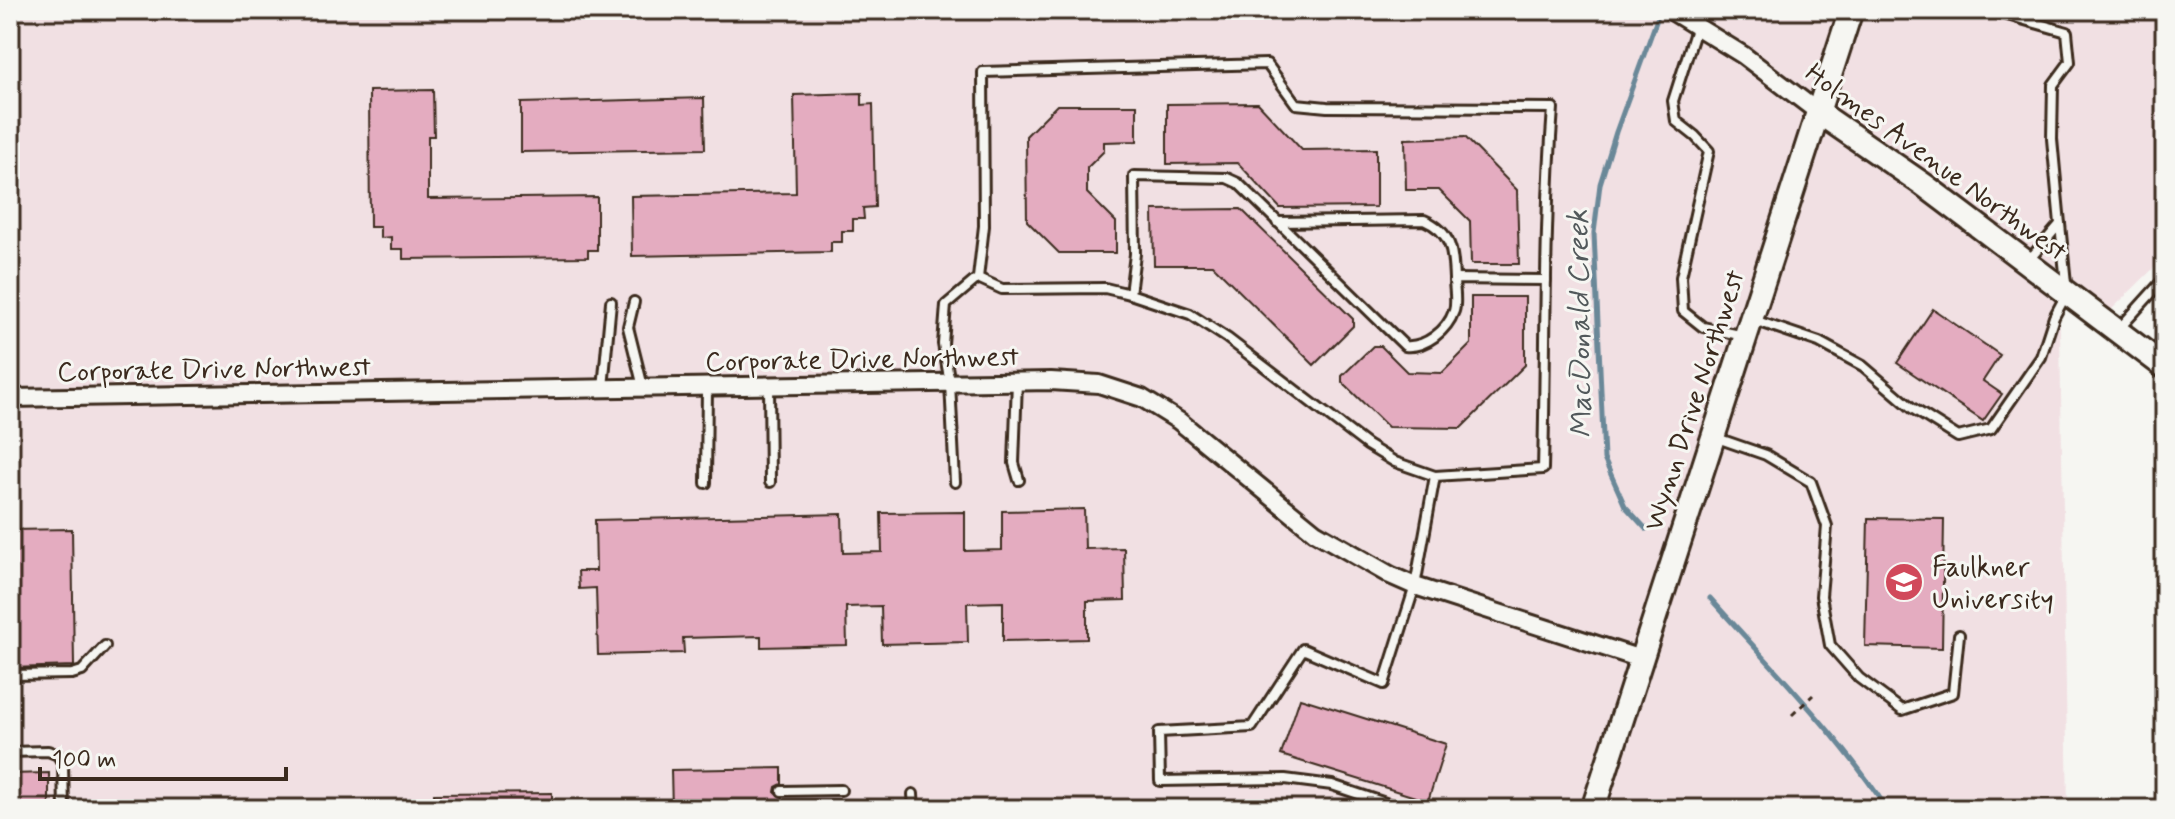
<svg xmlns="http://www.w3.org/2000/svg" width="2175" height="819" font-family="Mynerve,sans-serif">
<rect width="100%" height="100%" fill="#f6f6f2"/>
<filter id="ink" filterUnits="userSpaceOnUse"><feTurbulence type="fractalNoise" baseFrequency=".0125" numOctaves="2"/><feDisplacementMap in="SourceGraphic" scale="16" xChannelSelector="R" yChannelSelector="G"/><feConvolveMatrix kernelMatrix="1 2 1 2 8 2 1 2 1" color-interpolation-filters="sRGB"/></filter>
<g filter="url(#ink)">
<polygon fill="#f1e0e3" points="10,10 2165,10 2165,257 2111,310 2059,273 2068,809 10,809"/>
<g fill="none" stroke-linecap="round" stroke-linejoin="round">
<g stroke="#6a8898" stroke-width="5">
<polyline points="1646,529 1625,506 1604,459 1594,233 1600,184 1616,132 1657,19"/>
<path d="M1710 598C1768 663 1840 736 1887 809"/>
</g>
</g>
<g fill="#e4acc0" stroke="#3b2a1e" stroke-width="2">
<polygon points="433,90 434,136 428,136 428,199 597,197 597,250 588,250 588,257 403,259 403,249 391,249 391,237 380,238 380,227 370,227 369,91"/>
<polygon points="862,93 862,105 873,104 875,207 863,208 864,219 853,219 853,231 842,231 842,242 831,242 831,252 632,256 631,196 796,193 794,95"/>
<polygon points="704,98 705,149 521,152 521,103"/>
<polygon points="1258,103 1302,150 1376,149 1376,207 1280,208 1238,163 1167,164 1167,104"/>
<polygon points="1057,105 1137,105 1137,141 1104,142 1104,151 1087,168 1087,193 1116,222 1116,253 1059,253 1027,221 1026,136"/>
<polygon points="1465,137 1517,190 1519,264 1471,264 1470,221 1439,190 1406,190 1405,139"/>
<polygon points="1241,209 1353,319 1353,326 1314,365 1213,265 1154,265 1153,210"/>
<polygon points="1471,297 1525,297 1525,365 1461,428 1388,427 1342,382 1342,376 1373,346 1381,346 1407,372 1442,373 1471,344"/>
<polygon points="1933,309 2000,355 1983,381 2002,394 1983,421 1897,363"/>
<polygon points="1084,509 1085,549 1124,548 1125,600 1087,601 1087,639 1003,641 1003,602 967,603 968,642 882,644 881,606 846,607 847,645 761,647 761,636 683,638 684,653 598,655 596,588 579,589 578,571 596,571 595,520 842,514 843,553 882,552 881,513 965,512 965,551 1002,550 1002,511"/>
<polygon points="1868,518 1944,519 1942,648 1865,646"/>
<polygon points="72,529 74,666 10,668 10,530"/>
<polygon points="1300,698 1446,744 1428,801 1281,755"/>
<polygon points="782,768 782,784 776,787 775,792 783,798 783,809 672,809 671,770"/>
<polygon points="49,773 49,809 10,809 10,774"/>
<polygon points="552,793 552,809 434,809 434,794"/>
</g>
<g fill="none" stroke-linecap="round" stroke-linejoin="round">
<defs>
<g id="lane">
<polyline points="1702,10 1673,101 1676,121 1695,136 1709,151 1681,277 1683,311 1703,327 1744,336"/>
<polyline points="1990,10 2067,32 2070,62 2053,85 2052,139 2060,224 2028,261"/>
<path d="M1277 222 1424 220C1452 232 1453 252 1454 279"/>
<polyline points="978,278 1002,289 1105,288 1130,294 1190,314 1227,338 1367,445 1395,462 1435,476"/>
<path d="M1130 294 1135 254 1134 176 1227 178 1238 183 1405 346C1425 348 1447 331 1454 311 1457 302 1454 289 1454 279L1546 280"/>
<polyline points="634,302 628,327 643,387"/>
<polyline points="1751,319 1819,342 1863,366 1912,408 1958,437 1991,429 2041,357 2054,317 2067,293 2060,224"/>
<polyline points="2118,330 2165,278"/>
<polyline points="1017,381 1014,463 1019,480"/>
<polyline points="769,386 770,482"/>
<polyline points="603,388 611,302"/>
<polyline points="1717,438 1766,455 1811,482 1827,526 1821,596 1830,645 1859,678 1902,710 1953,693 1959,635"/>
<path d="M955 482 950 383 943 344 946 305 978 278 984 226 983 72 1267 64 1296 104 1327 107 1553 108C1544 228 1546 348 1543 469L1435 476 1415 586 1384 684 1303 649 1252 727 1159 732 1160 781 1285 779 1332 785 1403 809"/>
<polyline points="706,483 707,387"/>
<polyline points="10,675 72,674 82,671 105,646"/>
<polyline points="10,752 48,751 58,755 63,764 64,809"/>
<polyline points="782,791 841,790"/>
<polyline points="913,794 914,809"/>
</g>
<g id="street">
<polyline points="1670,10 1743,55 1818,112"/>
<polyline points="10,398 1051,381 1099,384 1142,398 1179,421 1315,532 1390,575 1415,586 1641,659"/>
</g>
<g id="secondary">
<polyline points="1818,112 1924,185 2165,367"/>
<polyline points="1593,809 1851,10"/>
</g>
</defs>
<use href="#lane" stroke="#3b2a1e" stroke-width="14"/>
<use href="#street" stroke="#3b2a1e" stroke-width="22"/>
<use href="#secondary" stroke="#3b2a1e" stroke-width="28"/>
<polyline stroke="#3b2a1e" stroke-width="3" stroke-dasharray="6 6" stroke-linecap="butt" points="1792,715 1813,695"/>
<use href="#lane" stroke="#f6f6f2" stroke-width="8"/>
<use href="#street" stroke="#f6f6f2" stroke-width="16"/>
<use href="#secondary" stroke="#f6f6f2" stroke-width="22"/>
</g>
</g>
<defs>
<symbol id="university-disc" viewBox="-11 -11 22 22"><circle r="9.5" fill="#d1495b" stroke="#f6f6f2"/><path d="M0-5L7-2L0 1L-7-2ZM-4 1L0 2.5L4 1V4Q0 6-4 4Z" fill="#fff"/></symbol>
</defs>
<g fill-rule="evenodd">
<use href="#university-disc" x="1882" y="560" width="44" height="44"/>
</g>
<g text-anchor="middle" stroke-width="6" stroke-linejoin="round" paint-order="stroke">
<g font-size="28" fill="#3b2a1e" stroke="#f6f6f2">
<text transform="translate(1937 161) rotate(36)" y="10">Holmes Avenue Northwest</text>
<text transform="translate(862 358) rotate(-1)" y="10">Corporate Drive Northwest</text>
<text transform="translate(214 368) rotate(-1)" y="10">Corporate Drive Northwest</text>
<text transform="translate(1693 400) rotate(-72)" y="10">Wynn Drive Northwest</text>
</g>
<g font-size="28" fill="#3b2a1e" stroke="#f6f6f2" text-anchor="start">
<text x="1932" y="576">Faulkner<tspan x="1932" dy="32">University</tspan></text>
</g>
<g font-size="30" font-style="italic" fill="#52595b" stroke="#f6f6f2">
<text transform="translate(1579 324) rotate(-91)" y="10">MacDonald Creek</text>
</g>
</g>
<rect width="2175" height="819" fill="none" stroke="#f6f6f2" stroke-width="40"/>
<rect x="20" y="20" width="2135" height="779" fill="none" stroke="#3b2a1e" stroke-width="3" filter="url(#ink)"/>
<path d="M40 767v12h246v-12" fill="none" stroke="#3b2a1e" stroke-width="4"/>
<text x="52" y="767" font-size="24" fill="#3b2a1e" stroke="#f6f6f2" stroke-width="6" paint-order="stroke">100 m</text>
</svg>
